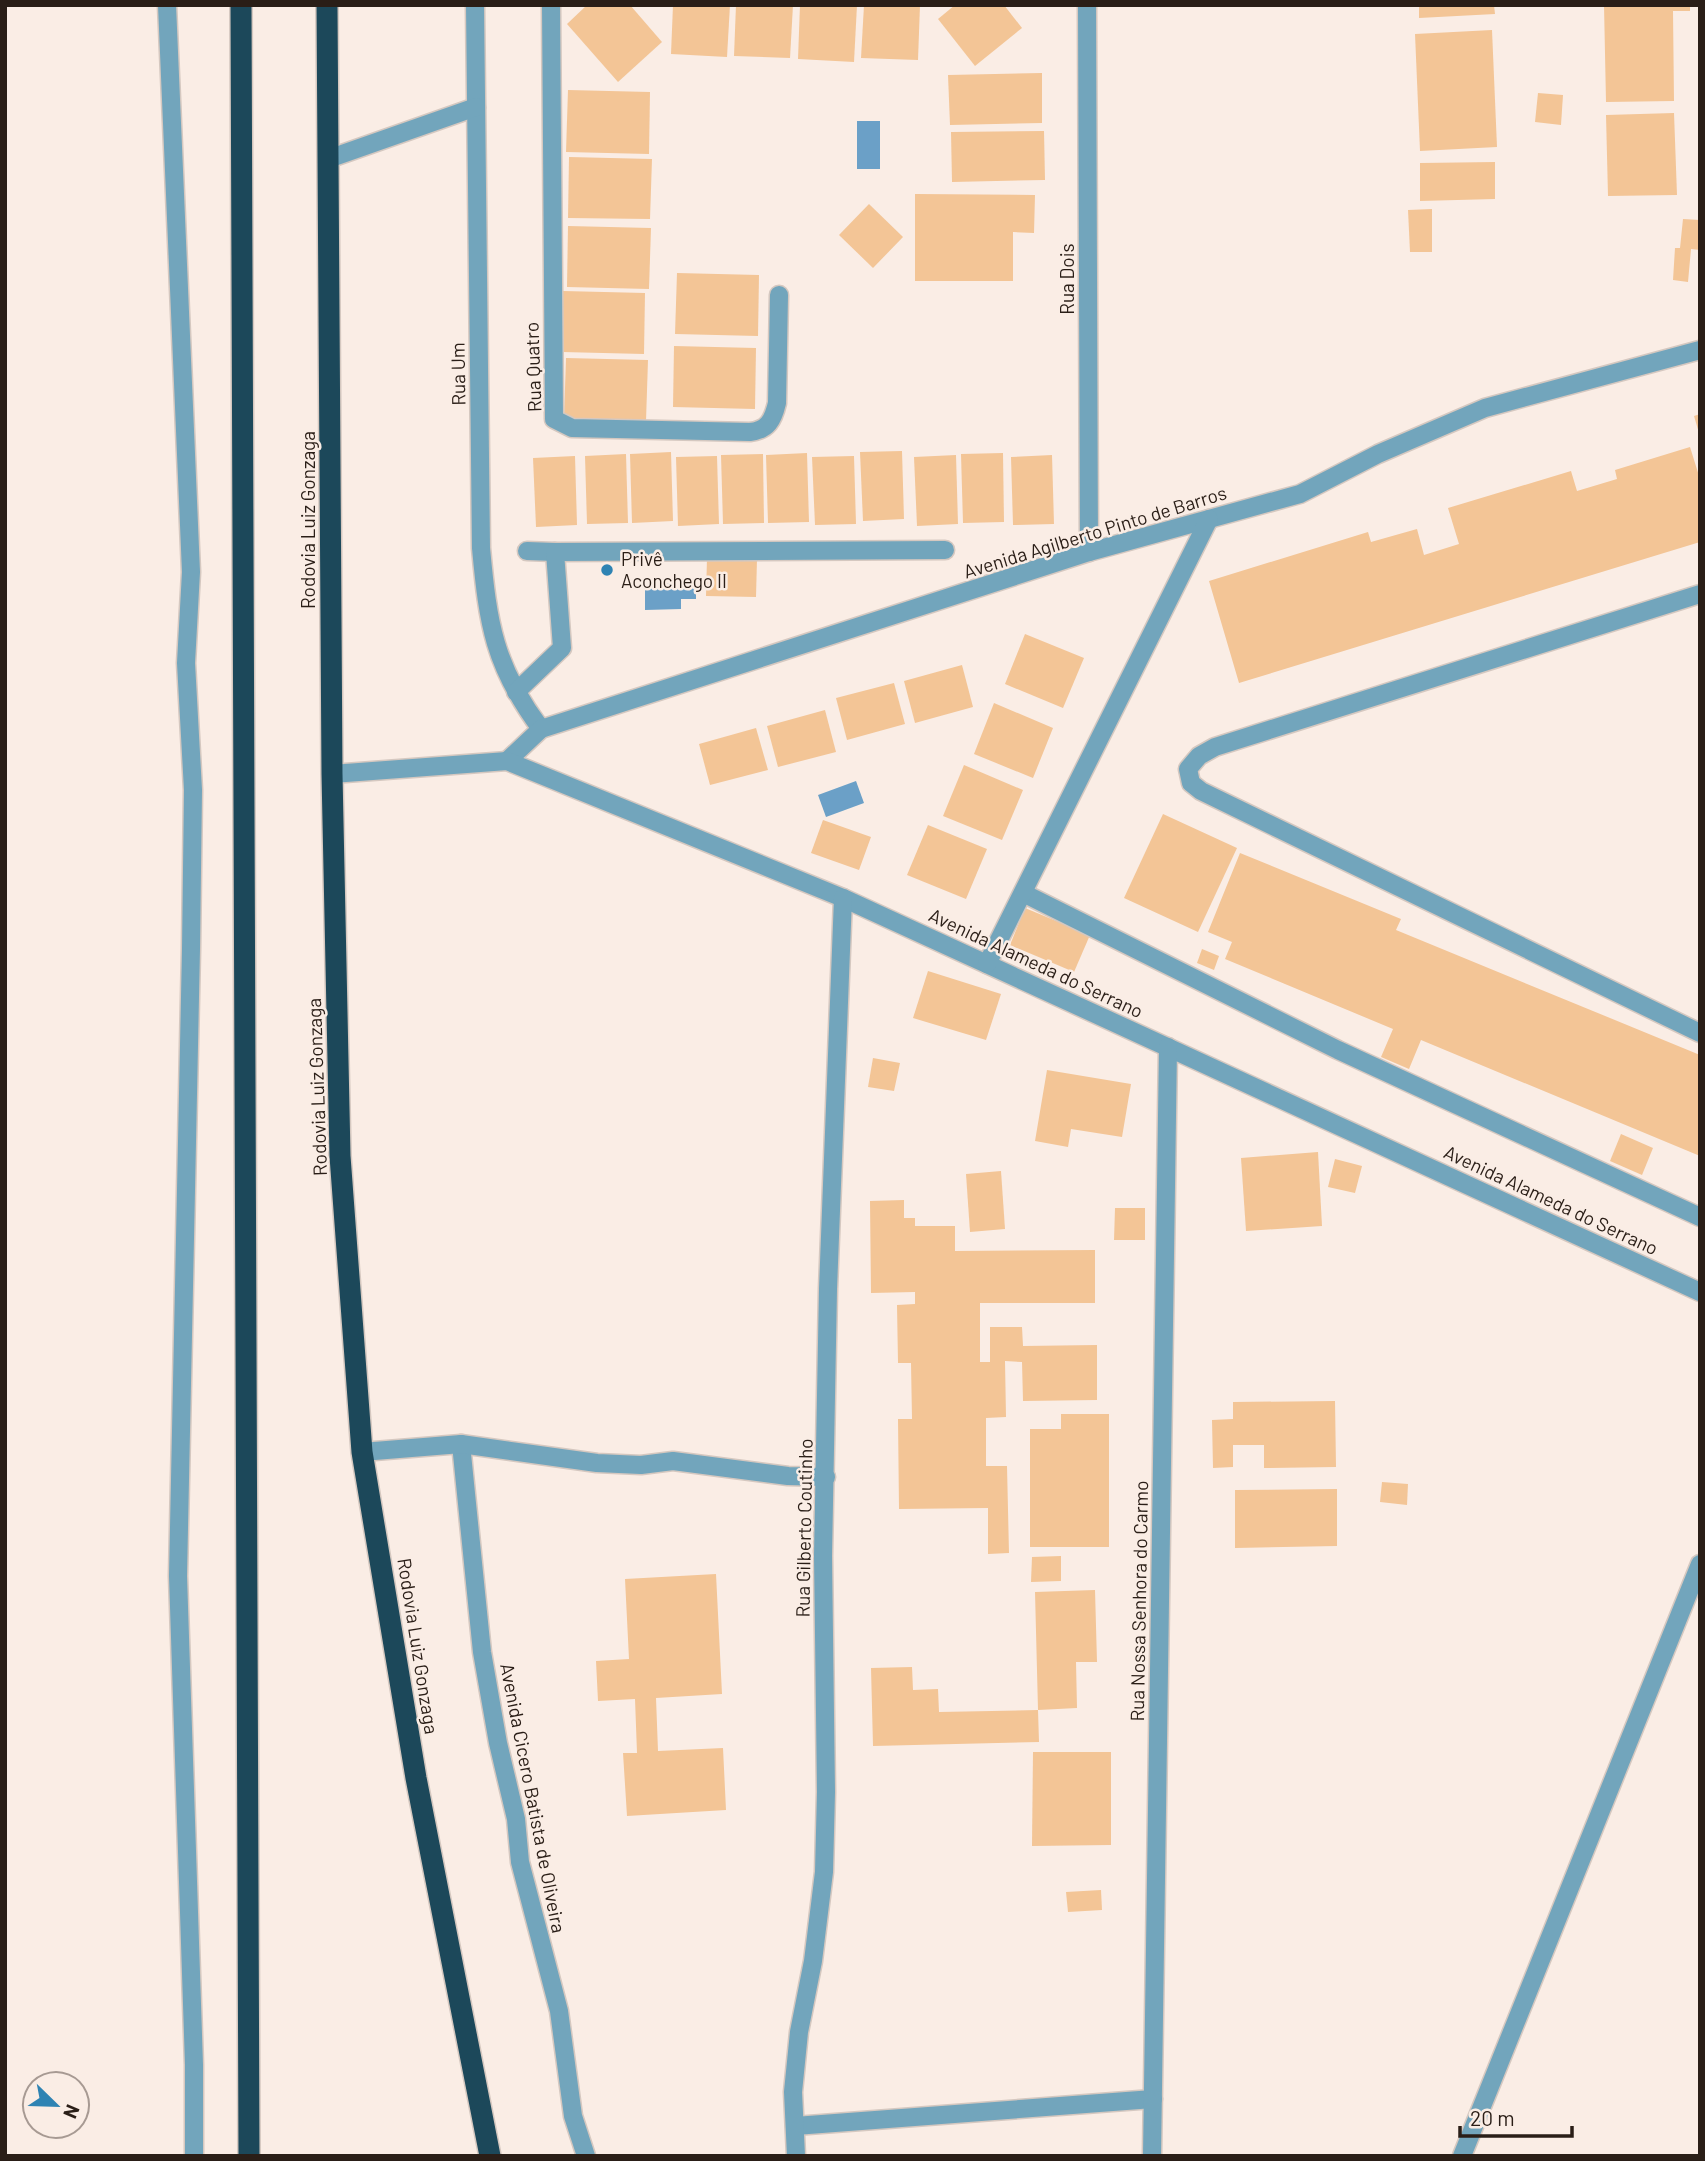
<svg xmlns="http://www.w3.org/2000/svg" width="1705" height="2161" font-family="Barlow,sans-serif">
<rect width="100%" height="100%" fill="#faede5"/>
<g fill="#6ba0c7">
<rect x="857" y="121" width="23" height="48"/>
<polygon points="696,583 696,599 681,599 681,609 645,610 645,584"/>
<polygon points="856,781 864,803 826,817 818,795"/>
</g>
<g fill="#f3c596">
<polygon points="587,5 630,5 662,42 618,82 567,24"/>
<polygon points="673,5 730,5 727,57 671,54"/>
<polygon points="736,5 793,5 790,58 734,56"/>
<polygon points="800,5 857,5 854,62 798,59"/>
<polygon points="864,5 920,5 918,60 861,58"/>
<polygon points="955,5 1004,5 1022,28 975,66 938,19"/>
<polygon points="1419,5 1494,5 1495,14 1419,18"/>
<polygon points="1604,5 1690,5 1690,11 1673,11 1674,101 1606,102"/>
<polygon points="1492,30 1497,147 1420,151 1415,34"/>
<polygon points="1042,73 1042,123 950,125 948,75"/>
<polygon points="568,90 650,92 649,154 566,152"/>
<polygon points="1538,93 1563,95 1561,125 1535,122"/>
<polygon points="1674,113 1677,195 1608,196 1606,115"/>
<polygon points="1044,131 1045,180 952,182 951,132"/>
<polygon points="569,157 652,159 650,219 568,218"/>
<polygon points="1495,162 1495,199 1420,201 1420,163"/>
<polygon points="915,194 1035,195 1034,233 1013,232 1013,281 915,281"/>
<polygon points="869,204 903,237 873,268 839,235"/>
<polygon points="1432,209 1432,252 1410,252 1408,210"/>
<polygon points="1683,219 1700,220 1700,250 1691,249 1688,282 1673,280 1675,248 1680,248"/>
<polygon points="568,226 651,228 649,289 567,287"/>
<polygon points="677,273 759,275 758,336 675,334"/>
<polygon points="563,291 645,293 644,354 562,352"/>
<polygon points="674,346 756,348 755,409 673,407"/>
<polygon points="566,358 648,360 646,421 564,419"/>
<polygon points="1700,414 1700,433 1699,433 1694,416"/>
<polygon points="1690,447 1700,479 1700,542 1239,683 1209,581 1368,532 1371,542 1417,529 1424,555 1459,544 1448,508 1571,471 1577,491 1617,479 1615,470"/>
<polygon points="902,451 904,519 863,521 860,452"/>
<polygon points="671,452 673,521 632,523 630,454"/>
<polygon points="807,453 809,522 768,523 766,455"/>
<polygon points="1003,453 1004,522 963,523 961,454"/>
<polygon points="626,454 628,523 587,524 585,456"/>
<polygon points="763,454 764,523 723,524 721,455"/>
<polygon points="956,455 958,524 917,526 914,457"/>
<polygon points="1052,455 1054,524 1013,525 1011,457"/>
<polygon points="575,456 577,525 536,527 533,458"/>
<polygon points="717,456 719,524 678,526 676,457"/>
<polygon points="854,456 856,524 815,525 812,457"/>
<polygon points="707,558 757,559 756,597 706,596"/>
<polygon points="1025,634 1084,658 1063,708 1005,684"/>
<polygon points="962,665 973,707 915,723 904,681"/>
<polygon points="894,683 905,724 847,740 836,698"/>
<polygon points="994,703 1053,728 1033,778 974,754"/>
<polygon points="825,710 836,752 778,767 767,726"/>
<polygon points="756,728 768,770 710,785 699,744"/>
<polygon points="964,765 1023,790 1002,840 943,816"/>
<polygon points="1163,814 1237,848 1198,932 1124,898"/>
<polygon points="823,820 871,837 859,870 811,853"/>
<polygon points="928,825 987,849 966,899 907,875"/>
<polygon points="1240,853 1401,919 1396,930 1700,1055 1700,1156 1421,1040 1409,1069 1381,1057 1393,1029 1225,959 1232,942 1208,932"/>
<polygon points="1025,908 1090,935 1074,972 1010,945"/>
<polygon points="1202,949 1219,956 1214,970 1197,963"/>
<polygon points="928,971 1001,994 986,1040 913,1018"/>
<polygon points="873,1058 900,1063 894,1091 868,1087"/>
<polygon points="1047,1070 1131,1084 1122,1137 1071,1129 1068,1147 1035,1141"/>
<polygon points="1621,1134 1653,1148 1642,1175 1610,1161"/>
<polygon points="1318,1152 1322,1226 1246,1231 1241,1158"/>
<polygon points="1335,1159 1362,1166 1355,1193 1328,1187"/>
<polygon points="1001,1171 1005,1229 970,1232 966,1174"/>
<polygon points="904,1200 904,1218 915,1218 915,1226 955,1226 955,1251 1095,1250 1095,1303 980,1303 980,1362 990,1362 990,1327 1022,1327 1023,1346 1097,1345 1097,1400 1023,1401 1022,1362 1005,1361 1006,1417 986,1418 986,1466 1007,1466 1009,1553 988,1554 988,1508 899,1509 898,1419 912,1419 911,1363 898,1363 897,1305 915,1304 915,1292 871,1293 870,1201"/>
<polygon points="1115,1208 1145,1208 1145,1240 1114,1240"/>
<polygon points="1335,1401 1336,1467 1264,1468 1264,1445 1233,1445 1233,1467 1213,1468 1212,1420 1233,1419 1233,1402"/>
<polygon points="1061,1414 1109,1414 1109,1547 1030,1547 1030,1429 1061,1429"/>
<polygon points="1382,1482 1408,1484 1407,1505 1380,1502"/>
<polygon points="1337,1489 1337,1546 1235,1548 1235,1490"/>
<polygon points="1061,1556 1061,1581 1031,1582 1032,1557"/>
<polygon points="716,1574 722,1694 656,1698 658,1751 723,1748 726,1810 627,1816 623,1753 637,1753 635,1699 598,1701 596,1661 629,1659 625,1579"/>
<polygon points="1095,1590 1097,1662 1076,1662 1077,1708 1038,1710 1039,1742 873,1746 871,1668 912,1667 913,1690 938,1689 939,1712 1038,1710 1035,1592"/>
<polygon points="1033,1752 1111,1752 1111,1845 1032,1846"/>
<polygon points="1101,1890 1102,1910 1068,1912 1066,1892"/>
</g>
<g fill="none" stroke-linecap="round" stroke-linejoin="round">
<defs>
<g id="minor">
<polyline points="167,5 191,572 186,663 193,790 191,949 178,1576 194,2065 194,2156"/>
<path d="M475 5 481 548C488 624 494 666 541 729"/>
<path d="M551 5 554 419 572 428 750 432C768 430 773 420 777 403L779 295"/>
<polyline points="1087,5 1089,552"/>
<polyline points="328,159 476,107"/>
<polyline points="527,551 555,552"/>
<polyline points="1700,594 1215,747 1199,756 1188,769 1191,783 1201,791 1700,1033"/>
<polyline points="516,692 562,648 555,552 945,550"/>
<polyline points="507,761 541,729 1089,552 1300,494 1378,454 1485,408 1700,350"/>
<polyline points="332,774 507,761 843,898 1700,1292"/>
<polyline points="1023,893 1338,1050 1700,1217"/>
<polyline points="987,964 1209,519"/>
<polyline points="461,1444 482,1652 498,1743 516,1819 520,1862 559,2011 573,2116 586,2156"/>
<polyline points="362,1452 461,1444 597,1463 641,1465 673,1461 788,1476 826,1477"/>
<polyline points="795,2126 1153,2099"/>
<polyline points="796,2156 793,2092 799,2032 813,1961 824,1872 826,1792 823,1556 828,1289 843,898"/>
<polyline points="1152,2156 1168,1047"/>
<polyline points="1462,2156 1700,1564"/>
</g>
<g id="highway">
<polyline points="241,5 249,2156"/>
<polyline points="327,5 332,774 340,1156 362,1452 416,1778 490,2156"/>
</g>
</defs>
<use href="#minor" stroke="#d5c8c0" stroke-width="21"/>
<use href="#highway" stroke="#d5c8c0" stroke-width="24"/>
<use href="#minor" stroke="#72a5bc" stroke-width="18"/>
<use href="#highway" stroke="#1c485a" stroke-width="21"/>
</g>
<circle fill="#2e83b3" stroke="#faede5" stroke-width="2.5" cx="607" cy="570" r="7"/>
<g text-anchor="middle" stroke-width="5" stroke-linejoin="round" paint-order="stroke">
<g font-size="19" fill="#2a1e17" stroke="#faede5">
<text transform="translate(1067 279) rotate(-90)" y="7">Rua Dois</text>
<text transform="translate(533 367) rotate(-92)" y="7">Rua Quatro</text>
<text transform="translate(458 374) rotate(-91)" y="7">Rua Um</text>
<text transform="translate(308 520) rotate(-90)" y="7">Rodovia Luiz Gonzaga</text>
<text transform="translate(1095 532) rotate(-17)" y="7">Avenida Agilberto Pinto de Barros</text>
<text transform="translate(1036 963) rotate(25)" y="7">Avenida Alameda do Serrano</text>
<text transform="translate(317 1087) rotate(-92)" y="7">Rodovia Luiz Gonzaga</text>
<text transform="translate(1551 1200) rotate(25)" y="7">Avenida Alameda do Serrano</text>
<text transform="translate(804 1528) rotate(-89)" y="7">Rua Gilberto Coutinho</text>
<text transform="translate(1139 1601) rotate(-89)" y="7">Rua Nossa Senhora do Carmo</text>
<text transform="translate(418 1646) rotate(81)" y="7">Rodovia Luiz Gonzaga</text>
<text transform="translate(533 1798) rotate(79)" y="7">Avenida Cicero Batista de Oliveira</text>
</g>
<g font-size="19" fill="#2a1e17" stroke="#faede5" text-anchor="start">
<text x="621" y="566">Privê<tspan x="621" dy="22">Aconchego II</tspan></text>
</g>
</g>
<rect width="1705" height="2161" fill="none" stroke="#2a1e17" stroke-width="14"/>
<g transform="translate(56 2105) rotate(113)"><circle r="33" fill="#faede5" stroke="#a79a93" stroke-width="2"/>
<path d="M0-5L12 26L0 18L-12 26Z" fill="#2e83b3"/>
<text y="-10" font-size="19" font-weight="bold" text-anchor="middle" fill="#2a1e17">N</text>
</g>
<path d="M1460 2126v10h112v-10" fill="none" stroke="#2a1e17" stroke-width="3.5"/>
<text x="1470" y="2126" font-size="21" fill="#2a1e17" stroke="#faede5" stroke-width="5" paint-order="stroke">20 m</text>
</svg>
